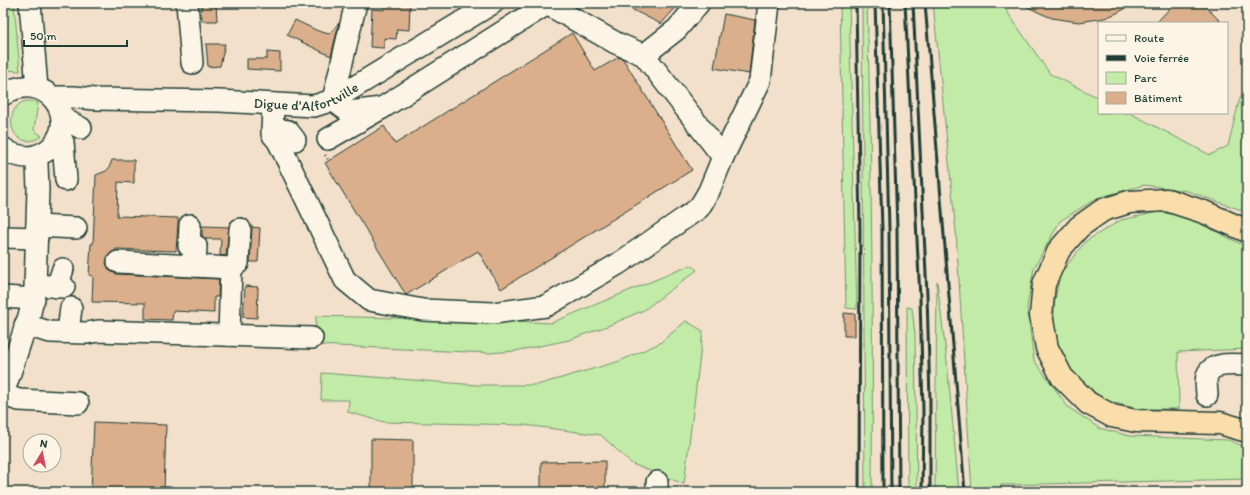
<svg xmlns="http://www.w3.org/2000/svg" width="1250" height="495" font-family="Itim,sans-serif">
<rect width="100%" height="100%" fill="#f2e0ca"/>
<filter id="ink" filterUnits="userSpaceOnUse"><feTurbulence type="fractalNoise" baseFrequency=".025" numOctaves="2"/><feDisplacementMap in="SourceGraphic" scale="8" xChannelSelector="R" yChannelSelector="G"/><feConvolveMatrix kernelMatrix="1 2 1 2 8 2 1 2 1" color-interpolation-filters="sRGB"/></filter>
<g filter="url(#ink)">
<g fill="#c2eba7" stroke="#70946e">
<polygon points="3,3 14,3 20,71 3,70"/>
<polygon points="840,3 849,3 857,309 846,308"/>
<path d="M862 3H867C872 166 873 329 872 492H865Z"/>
<polygon points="933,3 1001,3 1050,74 1099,98 1099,113 1130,113 1210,155 1228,146 1240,97 1247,96 1247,212 1187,191 1144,185 1097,198 1060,221 1034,268 1027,307 1034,360 1068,407 1099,428 1130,436 1229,440 1247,448 1247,479 1001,485 1001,492 972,492 956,232"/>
<path d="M25 101H32L38 103 34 130 42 136C12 156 0 110 25 101Z"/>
<polygon points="1158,212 1185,216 1247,247 1247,349 1178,352 1179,409 1138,409 1104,400 1074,374 1054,340 1054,305 1060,274 1086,241 1121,220"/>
<polygon points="691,265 697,270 644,310 610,325 569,340 515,351 490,353 315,345 316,316 513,321 551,323"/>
<polygon points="937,281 947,362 959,492 935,492"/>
<polygon points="907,307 912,308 915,334 917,492 908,492"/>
<polygon points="686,321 703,331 684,484 632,464 601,435 524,425 384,422 348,412 349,400 321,400 322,373 477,385 537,385 620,361 660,343"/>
</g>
<g fill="#dbaf8c" stroke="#1f3d34">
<polygon points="201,3 216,3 217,21 202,21"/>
<polygon points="384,3 410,3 409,30 397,29 396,39 384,38 384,48 370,47 372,9 384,10"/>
<polygon points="619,3 680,3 661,24"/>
<polygon points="1020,3 1136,3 1117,13 1105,18 1079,22 1052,18 1040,13"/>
<polygon points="1175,3 1202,3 1222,23 1156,23"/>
<polygon points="724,14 755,20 749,74 714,68"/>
<polygon points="295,20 318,31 329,34 339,23 331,56 287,35"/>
<polygon points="572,33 595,71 619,57 623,59 692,170 501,289 478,251 406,295 325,163 384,126 395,144"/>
<polygon points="206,44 225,44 220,66 208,67"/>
<polygon points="267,52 280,53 280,71 247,69 247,59 267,59"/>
<polygon points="112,160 134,160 134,183 118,182 117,216 178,218 178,224 176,251 116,249 115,251 112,252 108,256 106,262 108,268 112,272 117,274 219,279 218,297 214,297 214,313 173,311 172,320 145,319 145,303 92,302 93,276 89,275 91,244 93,244 96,175 106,171 109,168"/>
<polygon points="202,226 229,227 226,256 220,255 221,239 205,239 202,235"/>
<polygon points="252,227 260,228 258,262 250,262"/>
<polygon points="245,286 258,287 257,318 243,317"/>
<polygon points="844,313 855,314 855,336 844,336"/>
<polygon points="94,422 166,425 164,492 91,492"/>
<polygon points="371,439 413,440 413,492 371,492"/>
<polygon points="605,461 605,492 541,492 541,462"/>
</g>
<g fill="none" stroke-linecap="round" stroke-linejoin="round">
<defs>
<g id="minor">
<polyline points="30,3 37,88"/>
<polyline points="187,3 192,63"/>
<polyline points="644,55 677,29 699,3"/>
<path d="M3 95C45 66 84 121 48 150 43 153 38 156 31 157 21 157 11 155 3 148"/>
<path id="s1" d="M52 97H74L95 99 219 101 314 106 333 100 493 3"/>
<polyline points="333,100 356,3"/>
<polyline points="273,104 272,134 278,141 345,280 369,300 423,310 493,313 546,306 618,264 699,208 709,191 723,157 644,55 616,43 547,4 382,108"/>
<polyline points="62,118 81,128"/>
<polyline points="272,129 288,131 295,140"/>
<polyline points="58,138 63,142 66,180"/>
<polyline points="328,139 382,108 349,112 333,100"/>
<polyline points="723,157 760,81 769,3"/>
<polyline points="190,225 189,246 196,246 195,266"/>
<polyline points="37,226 76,228"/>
<polyline points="3,237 37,238"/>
<polyline points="118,262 231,268 229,335"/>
<polyline points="231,268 238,263 240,229"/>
<polyline points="36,285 64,287"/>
<polyline points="57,287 63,269"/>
<polyline points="3,297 34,299"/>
<polyline points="25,325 50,332 87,333 98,331 312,338"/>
<polyline points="68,332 71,308"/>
<polyline points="3,394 30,313 35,288 38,189 37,164 35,156"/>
<polyline points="3,395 19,400 78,403"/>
<path d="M1207 395C1207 389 1205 381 1207 376 1211 361 1236 365 1247 365"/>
<polyline points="657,482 657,492"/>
</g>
<polyline id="highway" points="1247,231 1204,212 1167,200 1129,202 1103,210 1079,227 1059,250 1044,284 1041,315 1047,348 1062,377 1088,403 1112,416 1136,421 1220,423 1247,431"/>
</defs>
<use href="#minor" stroke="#1f3d34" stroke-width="24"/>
<use href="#highway" stroke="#1f3d34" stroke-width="25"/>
<polyline stroke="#1f3d34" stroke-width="2.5" stroke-dasharray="1 3" stroke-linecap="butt" points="325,155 329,161"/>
<use href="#minor" stroke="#fcf5e5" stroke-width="21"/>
<use href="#highway" stroke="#f9deab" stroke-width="22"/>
<g stroke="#1f3d34" stroke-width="3">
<polyline points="856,3 860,230 859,492"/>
<polyline points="875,3 882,229 883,492"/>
<polyline points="883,3 889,229 891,492"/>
<polyline points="890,3 897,229 899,492"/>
<polyline points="905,3 920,298 923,410 922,492"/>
<polyline points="913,3 927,295 930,400 930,492"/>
<polyline points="925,3 965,492"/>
</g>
</g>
</g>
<g text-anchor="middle" stroke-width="3" stroke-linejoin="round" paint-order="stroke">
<g font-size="14" fill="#1f3d34" stroke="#fcf5e5">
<text dy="5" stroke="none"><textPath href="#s1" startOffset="256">Digue d'Alfortville</textPath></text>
</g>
</g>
<rect width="1250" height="495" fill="none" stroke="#fcf5e5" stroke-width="16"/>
<rect x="8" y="8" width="1234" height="479" fill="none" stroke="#1f3d34" stroke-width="1.5" filter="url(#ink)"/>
<rect x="1098" y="22" width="130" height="92" fill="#fcf5e5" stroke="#a4ab9e"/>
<rect x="1106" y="35" width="20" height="6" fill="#fcf5e5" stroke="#a4ab9e"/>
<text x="1134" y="42" font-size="12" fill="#1f3d34">Route</text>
<rect x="1106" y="55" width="20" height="6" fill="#1f3d34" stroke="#a4ab9e"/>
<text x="1134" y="62" font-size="12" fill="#1f3d34">Voie ferrée</text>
<rect x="1106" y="72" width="20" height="12" fill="#c2eba7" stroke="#a4ab9e"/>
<text x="1134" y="82" font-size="12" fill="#1f3d34">Parc</text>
<rect x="1106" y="92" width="20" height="12" fill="#dbaf8c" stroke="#a4ab9e"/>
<text x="1134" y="102" font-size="12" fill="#1f3d34">Bâtiment</text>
<g transform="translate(42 453) rotate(10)"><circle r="19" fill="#fcf5e5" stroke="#a4ab9e"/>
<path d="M0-3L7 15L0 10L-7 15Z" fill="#d1495b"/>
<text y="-6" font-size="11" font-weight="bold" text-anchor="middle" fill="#1f3d34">N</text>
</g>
<path d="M24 40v6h103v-6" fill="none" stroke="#1f3d34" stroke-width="2"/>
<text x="30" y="40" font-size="12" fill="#1f3d34" stroke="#fcf5e5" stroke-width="3" paint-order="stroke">50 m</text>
</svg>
